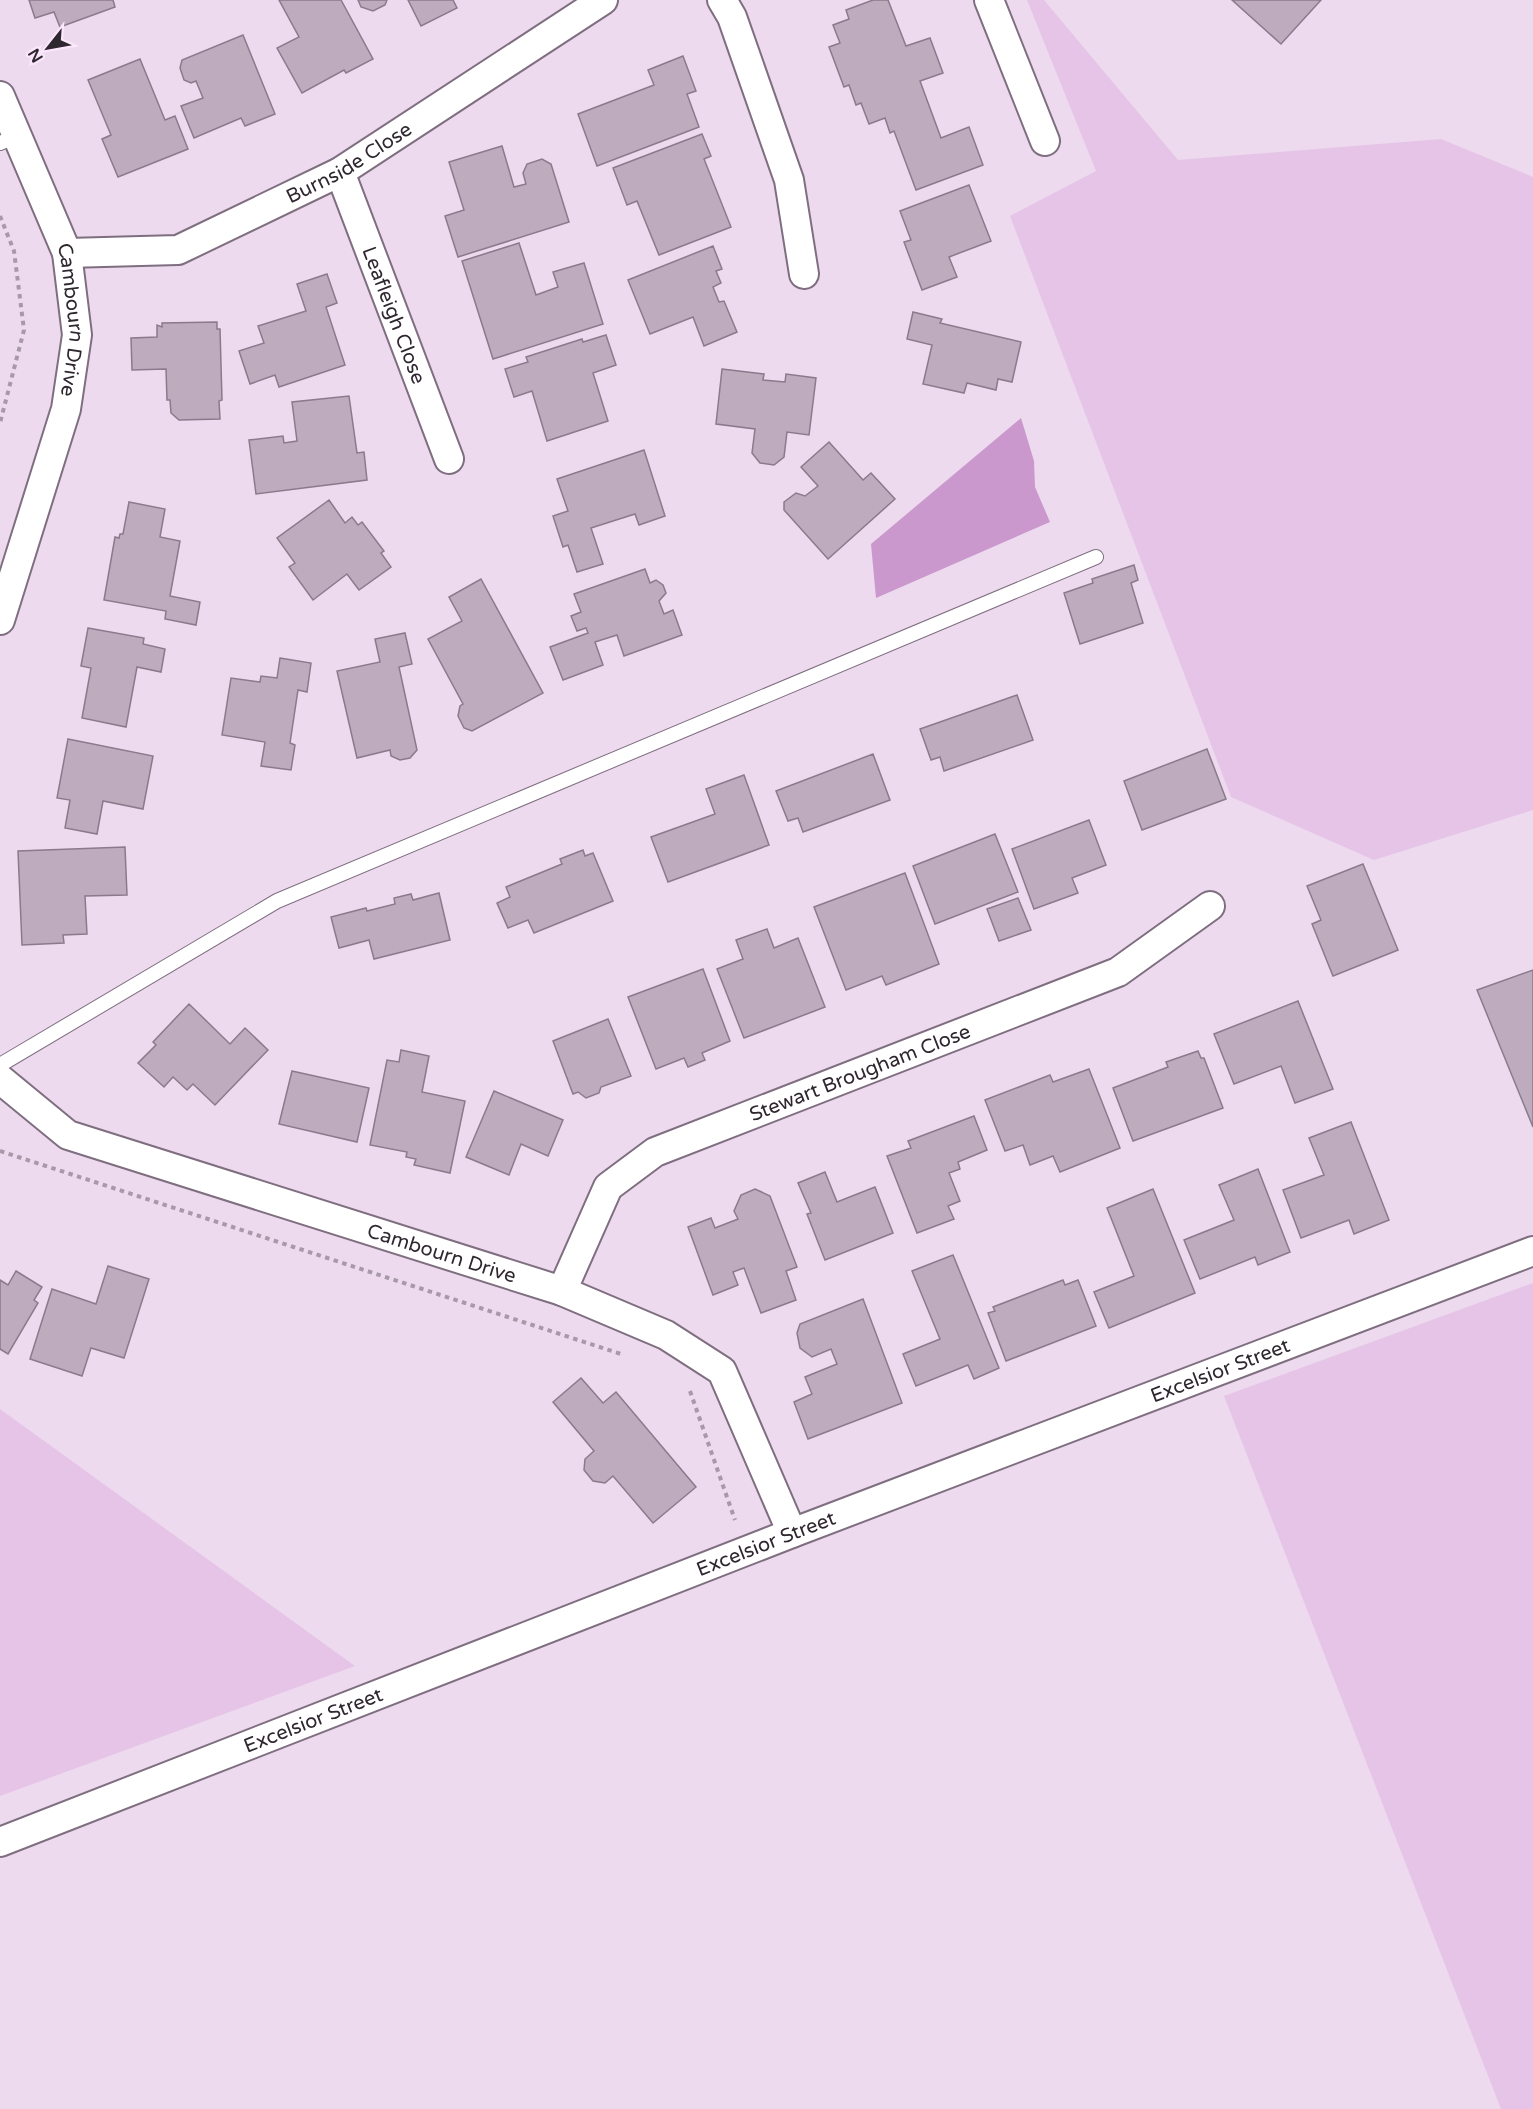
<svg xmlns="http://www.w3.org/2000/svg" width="1533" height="2109" font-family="'Varela Round',sans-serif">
<rect width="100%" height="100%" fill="#eddaee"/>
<g fill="#e6c4e7">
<polygon points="1027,0 1044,0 1178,160 1441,139 1533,177 1533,810 1374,860 1231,797 1010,216 1096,171"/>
<polygon points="1533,1283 1533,2109 1501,2109 1224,1396"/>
<polygon points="0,1409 355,1666 0,1796"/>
</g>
<polygon fill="#ca98cd" points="1021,418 1034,461 1035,487 1050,522 876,598 871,544"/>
<g fill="#beabbe" stroke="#8b7a8c" stroke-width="1.5">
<polygon points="29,0 113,0 115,7 60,27 54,12 35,18"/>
<polygon points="279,0 341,0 373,59 346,73 344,70 302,93 277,48 299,37"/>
<polygon points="358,0 387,0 385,5 373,11 361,7"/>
<polygon points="408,0 453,0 457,8 421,26"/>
<polygon points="873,0 888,0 906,46 930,38 943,73 920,81 941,138 969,127 983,165 916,190 894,131 890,133 885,118 869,124 861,103 856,105 849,85 844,87 829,47 840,43 833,25 849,19 846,10"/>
<polygon points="1232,0 1321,0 1281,44"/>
<polygon points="243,35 275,114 245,126 241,118 194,138 181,106 203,98 196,81 191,83 184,80 180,68 182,60"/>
<polygon points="683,56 696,91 687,94 699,127 597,166 578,114 654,85 648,70"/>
<polygon points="140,59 165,120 175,116 188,149 118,177 102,139 111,135 88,80"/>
<polygon points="702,134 711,156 704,159 731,227 659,255 637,201 627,205 613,168"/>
<polygon points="502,146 514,187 526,184 523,173 527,164 542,159 551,164 569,222 458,257 445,216 464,210 449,162"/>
<polygon points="969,185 991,241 949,257 957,277 922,290 904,242 911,240 900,211"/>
<polygon points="519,243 536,295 558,287 553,272 584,263 603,324 493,359 462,261"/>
<polygon points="713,246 722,269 716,271 721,283 713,287 719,302 724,301 737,332 704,346 693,317 650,334 628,280"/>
<polygon points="327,274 337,303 326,307 345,365 279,387 275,375 250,384 239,351 264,343 258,326 306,311 297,284"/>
<polygon points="913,312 942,319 940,323 1021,342 1012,382 998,379 996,390 967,383 964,393 923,384 932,345 907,339"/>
<polygon points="217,322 217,329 220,329 222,400 219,401 220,419 179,420 171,413 170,400 167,400 166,369 132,370 131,338 157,337 157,325 162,327 162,323"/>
<polygon points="606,335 616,365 593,373 608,421 547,441 532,391 514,397 505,369 528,362 526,357 582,339 583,342"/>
<polygon points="722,369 764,374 763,380 785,382 786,374 816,378 809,435 787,432 784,457 774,465 760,463 752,453 755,429 716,424"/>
<polygon points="349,396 357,453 364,452 367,480 256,494 249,440 283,436 284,443 297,441 292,402"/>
<polygon points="829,442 863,480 871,473 895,499 828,559 784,510 784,502 796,493 805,496 818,486 801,467"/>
<polygon points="644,450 665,516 639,525 635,514 591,528 603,564 577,572 568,545 563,547 553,516 568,511 557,479"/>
<polygon points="329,500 345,523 352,517 358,525 362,522 384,551 381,553 391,567 359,590 347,574 313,600 289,567 295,563 277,538"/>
<polygon points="129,502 165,509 160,537 180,541 170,596 200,602 196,625 165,619 166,611 104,600 115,537 119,538 120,534 123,534"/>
<polygon points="1134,565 1138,580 1131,583 1143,623 1080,644 1064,593 1093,583 1092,579"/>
<polygon points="645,569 650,583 656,580 663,585 666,593 659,601 664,614 673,610 682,635 624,656 617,635 595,642 603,665 563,680 550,647 588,633 586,628 577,631 571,616 581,612 574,594"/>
<polygon points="481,579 543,693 472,731 464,728 458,716 460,706 463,704 428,639 462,621 449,597"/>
<polygon points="88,628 144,638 143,644 165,649 161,672 137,667 126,727 82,718 91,668 81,666"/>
<polygon points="405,633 412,664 399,667 417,750 410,758 400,760 391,756 390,750 357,758 337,671 380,662 375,639"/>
<polygon points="280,658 311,663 307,692 298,690 290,743 295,745 291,770 261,766 265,742 222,735 231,678 260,682 261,676 277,678"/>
<polygon points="1017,695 1033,740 944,771 940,757 931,760 920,729"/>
<polygon points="68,739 153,756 143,809 103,801 97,834 65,828 70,800 57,798"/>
<polygon points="1207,749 1226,799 1142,830 1124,781"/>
<polygon points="873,754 890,800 803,832 798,818 788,821 776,791"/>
<polygon points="744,775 769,845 668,882 651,837 715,814 706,789"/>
<polygon points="1089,820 1106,865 1072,878 1078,893 1034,909 1012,849"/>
<polygon points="995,834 1018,892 935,924 913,866"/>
<polygon points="125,847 127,895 85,896 87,934 63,935 64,943 22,945 18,851"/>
<polygon points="583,850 585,856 593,853 613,901 534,933 528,920 508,928 497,903 510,897 506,887 562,864 560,859"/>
<polygon points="1363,864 1398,950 1333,976 1312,924 1321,920 1307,886"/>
<polygon points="905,873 939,964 886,985 882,976 846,990 814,907"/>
<polygon points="439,893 450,940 374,959 369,940 339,948 331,917 366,908 367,911 395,904 394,898 411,894 413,900"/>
<polygon points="1018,898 1031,930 999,941 987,909"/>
<polygon points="767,929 774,948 798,938 825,1007 744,1038 717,969 743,959 736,940"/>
<polygon points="703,969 730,1041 702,1053 705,1060 688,1067 684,1058 656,1069 628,997"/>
<polygon points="1533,970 1533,1127 1477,990"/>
<polygon points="1298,1001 1333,1089 1295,1103 1281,1066 1234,1084 1214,1034"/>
<polygon points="189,1004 230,1044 245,1028 268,1050 215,1105 193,1084 187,1090 173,1077 164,1087 138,1063 156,1045 153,1042"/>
<polygon points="608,1019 631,1076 601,1087 599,1093 586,1098 578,1092 573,1094 553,1041"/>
<polygon points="401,1050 429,1056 422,1092 465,1101 450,1173 414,1165 416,1159 406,1157 407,1152 370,1145 387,1060 399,1062"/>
<polygon points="1198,1051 1201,1058 1204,1058 1223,1108 1133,1141 1113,1088 1168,1067 1166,1062"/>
<polygon points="1089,1069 1120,1148 1060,1172 1053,1156 1030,1165 1023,1145 1005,1151 985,1100 1050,1075 1053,1082"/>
<polygon points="292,1071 369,1088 357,1142 279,1124"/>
<polygon points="494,1091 563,1120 548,1156 521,1144 509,1175 466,1157"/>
<polygon points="974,1116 987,1150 958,1162 960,1169 949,1173 960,1201 948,1206 954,1219 917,1233 887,1156 911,1148 908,1141"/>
<polygon points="1351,1122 1389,1220 1354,1234 1349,1220 1301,1238 1283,1190 1324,1175 1309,1138"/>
<polygon points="1258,1169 1290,1252 1258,1265 1255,1257 1200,1279 1184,1240 1234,1220 1219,1185"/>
<polygon points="825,1172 837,1202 875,1187 893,1233 825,1260 807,1214 811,1213 798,1183"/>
<polygon points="755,1189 770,1196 797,1267 786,1271 796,1300 761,1313 744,1268 733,1272 738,1285 713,1295 688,1227 711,1218 715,1228 738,1219 734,1211 741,1195"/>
<polygon points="1153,1189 1195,1293 1109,1328 1094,1292 1134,1276 1107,1208"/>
<polygon points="953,1255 999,1368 974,1379 968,1365 916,1386 903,1354 940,1339 912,1271"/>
<polygon points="108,1266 149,1279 124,1358 91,1348 82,1376 30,1359 52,1289 96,1304"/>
<polygon points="16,1271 42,1287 34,1300 38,1303 8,1354 0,1349 0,1280 8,1285"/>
<polygon points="1063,1280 1065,1285 1078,1280 1096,1326 1006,1361 988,1313 995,1311 993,1307"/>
<polygon points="863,1299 902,1403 808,1439 794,1402 812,1394 805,1377 837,1364 831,1349 812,1357 800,1348 797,1333 800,1324"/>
<polygon points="581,1378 603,1403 616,1392 696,1487 653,1523 613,1476 605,1483 593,1481 584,1470 585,1459 594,1451 553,1402"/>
</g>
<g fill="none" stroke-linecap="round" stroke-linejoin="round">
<defs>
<g id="lane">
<polyline points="0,143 17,136"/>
<polyline points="0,1065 277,901 1096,557"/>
</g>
<g id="street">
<polyline points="722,0 732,17 789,180 804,274"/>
<polyline points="989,0 1045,141"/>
<path id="s1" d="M0 96 67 253 77 335 66 409 0 620"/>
<path id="s2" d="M340 172 449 459"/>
<path id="s3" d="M67 253 178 250 340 172 603 0"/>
<path id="s4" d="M0 1079 68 1135 562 1291 666 1335 722 1371 792 1533"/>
<path id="s5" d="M562 1291 608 1187 655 1152 1118 972 1210 906"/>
<path id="s6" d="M0 1842 792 1533 1533 1251"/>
</g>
</defs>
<use href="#lane" stroke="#7f6e80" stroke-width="16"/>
<use href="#street" stroke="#7f6e80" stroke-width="32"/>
<g stroke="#a899a9" stroke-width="4" stroke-dasharray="4.5 4.5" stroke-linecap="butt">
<polyline points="0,216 14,251 24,330 0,423"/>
<polyline points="0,1151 621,1354"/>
<polyline points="690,1391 735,1520"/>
</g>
<use href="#lane" stroke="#fff" stroke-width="14"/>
<use href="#street" stroke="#fff" stroke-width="28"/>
</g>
<g text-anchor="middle" stroke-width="4.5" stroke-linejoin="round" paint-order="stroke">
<g font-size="20" fill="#2f272f" stroke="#fbe7fb">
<text dy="7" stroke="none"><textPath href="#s3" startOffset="303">Burnside Close</textPath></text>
<text dy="7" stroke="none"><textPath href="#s2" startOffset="153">Leafleigh Close</textPath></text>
<text dy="7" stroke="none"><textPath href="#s1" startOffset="238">Cambourn Drive</textPath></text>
<text dy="7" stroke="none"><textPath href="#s5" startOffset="392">Stewart Brougham Close</textPath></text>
<text dy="7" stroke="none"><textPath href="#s4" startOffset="480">Cambourn Drive</textPath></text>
<text dy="7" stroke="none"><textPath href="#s6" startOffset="1308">Excelsior Street</textPath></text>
<text dy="7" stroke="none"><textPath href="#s6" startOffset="822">Excelsior Street</textPath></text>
<text dy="7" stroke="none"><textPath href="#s6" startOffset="336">Excelsior Street</textPath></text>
</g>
</g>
<g transform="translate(48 48) rotate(239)" stroke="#fbe7fb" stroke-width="4.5" paint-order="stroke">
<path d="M0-4.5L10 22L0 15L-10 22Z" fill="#2f272f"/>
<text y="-9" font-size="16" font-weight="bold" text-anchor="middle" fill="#2f272f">N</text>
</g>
</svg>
